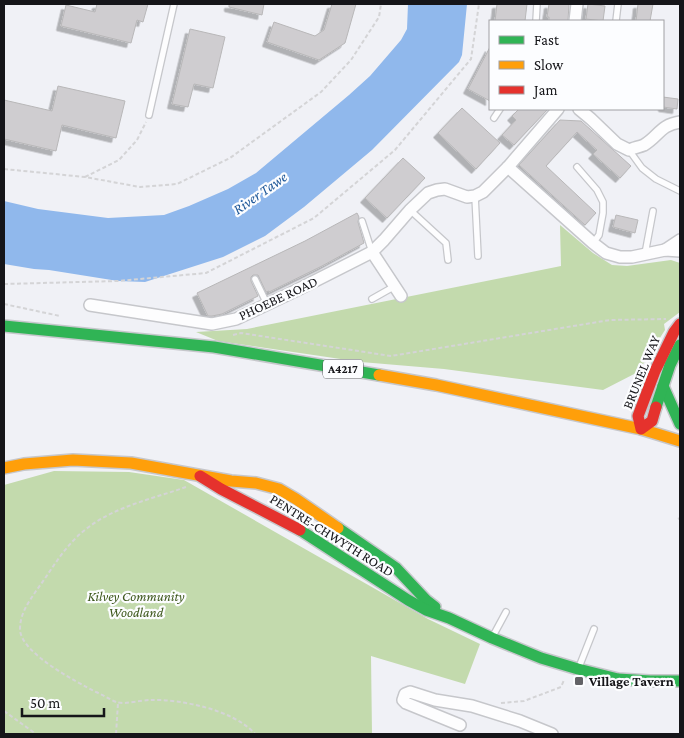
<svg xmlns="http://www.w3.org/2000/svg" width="684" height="738" font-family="'Crimson Pro',serif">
<defs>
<filter id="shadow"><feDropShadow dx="-4.5" dy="4.5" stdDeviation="0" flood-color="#0004"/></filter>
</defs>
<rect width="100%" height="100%" fill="#f0f1f6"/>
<g fill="#c3daad">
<polygon points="560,225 593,253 612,265 627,266 671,260 680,263 680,312 664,324 665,330 638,372 603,390 444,369 361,362 218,341 196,332 247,329 561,266"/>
<polygon points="54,471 129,472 184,480 428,619 480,644 465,684 371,656 372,734 4,734 4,485"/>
</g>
<polygon fill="#90b8ec" points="408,4 467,4 462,55 459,62 372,150 304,207 265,236 223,257 145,282 118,281 49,270 34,269 4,264 4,201 38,209 108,218 164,215 189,206 228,189 256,173 349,95 370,76 401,40 407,29"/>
<g fill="#cfcdd0" stroke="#b8b7b8" filter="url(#shadow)">
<polygon points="97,4 148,4 143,22 137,20 131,43 61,26 66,5 95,12"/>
<polygon points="229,4 264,4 262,15 229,7"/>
<polygon points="332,4 356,4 345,43 319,60 267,42 274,22 315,36 324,30"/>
<polygon points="497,4 527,4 525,21 495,21"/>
<polygon points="549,4 569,4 568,21 549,21 549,17 547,17"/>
<polygon points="588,4 605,6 603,21 586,19"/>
<polygon points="638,4 653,4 650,21 636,21"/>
<polygon points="190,29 225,37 213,88 194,84 188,107 172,104"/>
<polygon points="490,47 490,101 468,89"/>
<polygon points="58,86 125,101 116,138 62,125 56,151 4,139 4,100 52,111"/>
<polygon points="663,97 678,99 677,109 663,107"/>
<polygon points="462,108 500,143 476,169 438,133"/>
<polygon points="519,109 548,109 514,145 502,135 516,120 512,116"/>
<polygon points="560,120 581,121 631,166 620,178 593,154 597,150 577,132 546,166 596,213 585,225 519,165"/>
<polygon points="403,158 425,178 387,218 365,198"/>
<polygon points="357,213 359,217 358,222 364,243 322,266 269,292 269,291 266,292 258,275 253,275 251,277 251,281 258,296 222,314 212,316 208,316 197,293 305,241"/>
<polygon points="616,215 638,220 635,233 613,227"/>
</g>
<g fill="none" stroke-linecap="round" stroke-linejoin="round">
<defs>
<g id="lane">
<polyline points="536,21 537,4"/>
<polyline points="616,21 618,4"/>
<polyline points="149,115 174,4"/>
<polyline points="494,118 500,109"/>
<polyline points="629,150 642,168 656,179 680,191"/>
<polyline points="577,167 597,190 603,202 603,213 599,235 593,243"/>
<polyline points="475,196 478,256"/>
<polyline points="410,210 446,243 448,260"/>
<polyline points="362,221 372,252"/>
<polyline points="645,254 653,211"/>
<polyline points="255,279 267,304"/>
<polyline points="372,299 395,286"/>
<polyline points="493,636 506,612"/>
<polyline points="579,667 594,629"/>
</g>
<g id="street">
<polyline points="575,21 577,4"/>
<path d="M579 109 591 119 617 144 629 150C633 148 639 147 644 145 659 136 660 125 680 122"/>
<polyline points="508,167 593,243 606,253 620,257 632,257 665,250 680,251"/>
<polyline points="665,250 680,240"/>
<polyline points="372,252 401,296"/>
<polyline points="90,305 212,324 236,319 295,291 372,252 384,240 410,210 428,193 437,190 445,189 467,197 475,196 483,192 508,167 558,109"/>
<polyline points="460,725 406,703 403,700 405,694 410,692 435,700 472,706 520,721 552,734"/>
</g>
<g id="fast">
<polyline points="4,326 214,347 379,375"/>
<polyline points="663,386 680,424"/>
<polyline points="656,407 670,365 680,345"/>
<polyline points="338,528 396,568 426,600 435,607"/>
<polyline points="300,530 408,600 426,610 449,618 492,638 541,658 578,669 618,679 650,681 680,681"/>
</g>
<g id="slow">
<polyline points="379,375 436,385 641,429 680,441"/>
<polyline points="4,468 24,464 73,460 131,463 231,481 256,483 279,489 296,499 338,528"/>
</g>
<g id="jam">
<polyline points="656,407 652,421 641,429 638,416 655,371 674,332 680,324"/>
<polyline points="200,476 221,489 300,530"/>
</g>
</defs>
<use href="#lane" stroke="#c6c7cb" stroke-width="8"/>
<use href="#street" stroke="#c6c7cb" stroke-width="14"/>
<use href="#fast" stroke="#c6c7cb" stroke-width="14"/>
<use href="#slow" stroke="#c6c7cb" stroke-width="14"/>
<use href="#jam" stroke="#c6c7cb" stroke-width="14"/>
<g stroke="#d4d4d6" stroke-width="2" stroke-dasharray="4 2.5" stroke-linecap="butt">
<polyline points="4,169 85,177 140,187 177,184 230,158 321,92 351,60 379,17 381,4"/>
<polyline points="85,177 119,160 137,140 146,122"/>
<polyline points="4,284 118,281 206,273 314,218 395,150 471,59 479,4"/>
<polyline points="4,304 60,316"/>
<polyline points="233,335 241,333 391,356 610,320 666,319"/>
<path d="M186 487C146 501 102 509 72 542 58 557 48 575 36 591 28 603 20 614 20 629 20 653 77 682 96 692 103 695 109 699 116 702 124 705 141 700 150 700 181 699 234 710 255 734"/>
<polyline points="678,519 680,518"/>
<polyline points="501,703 524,701 561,687 564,680"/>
<polyline points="4,711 36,734"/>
<polyline points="116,734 118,703"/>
</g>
<use href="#lane" stroke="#fdfdfe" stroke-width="5.5"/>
<use href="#street" stroke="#fdfdfe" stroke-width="11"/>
<use href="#fast" stroke="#30b455" stroke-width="11"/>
<use href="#slow" stroke="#ff9f0a" stroke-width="11"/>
<use href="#jam" stroke="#e5322d" stroke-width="11"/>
</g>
<rect fill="#626266" stroke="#fcfdff" stroke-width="2" x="574" y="676" width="10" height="10" rx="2.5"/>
<g text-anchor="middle" stroke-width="4.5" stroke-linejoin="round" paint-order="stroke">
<rect fill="#fcfdff" stroke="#5a5b5e" stroke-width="1" x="323" y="359.5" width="40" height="19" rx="4"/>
<g font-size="12" font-weight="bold" fill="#151519">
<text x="343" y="373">A4217</text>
</g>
<g font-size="14" fill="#151519" stroke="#fcfdff">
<text transform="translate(278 298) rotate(-25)" y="5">PHOEBE ROAD</text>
<text transform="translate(641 372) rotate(-68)" y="5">BRUNEL WAY</text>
<text transform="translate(332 535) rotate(32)" y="5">PENTRE-CHWYTH ROAD</text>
</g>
<g font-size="14" font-style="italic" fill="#3e581d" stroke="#fcfdff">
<text x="136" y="601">Kilvey Community<tspan x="136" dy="16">Woodland</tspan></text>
</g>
<g font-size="14" font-weight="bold" fill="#151519" stroke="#fcfdff" text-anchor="start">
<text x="589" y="686">Village Tavern</text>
</g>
<g font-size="15" font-style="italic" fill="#1e5798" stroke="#fcfdff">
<text transform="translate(260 193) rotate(-35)" y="5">River Tawe</text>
</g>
</g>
<rect width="684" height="738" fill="none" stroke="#151519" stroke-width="10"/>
<rect x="489" y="20" width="175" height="90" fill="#fcfdff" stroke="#a0a0a3"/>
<rect x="499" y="36" width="25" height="8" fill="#30b455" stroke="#a0a0a3"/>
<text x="534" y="45" font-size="15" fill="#151519">Fast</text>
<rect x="499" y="61" width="25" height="8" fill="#ff9f0a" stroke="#a0a0a3"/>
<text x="534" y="70" font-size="15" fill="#151519">Slow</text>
<rect x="499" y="86" width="25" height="8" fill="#e5322d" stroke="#a0a0a3"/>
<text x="534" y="95" font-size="15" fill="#151519">Jam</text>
<path d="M22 708v8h82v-8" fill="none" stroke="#151519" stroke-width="2.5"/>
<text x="30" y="708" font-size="15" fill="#151519" stroke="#fcfdff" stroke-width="4" paint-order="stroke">50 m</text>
</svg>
